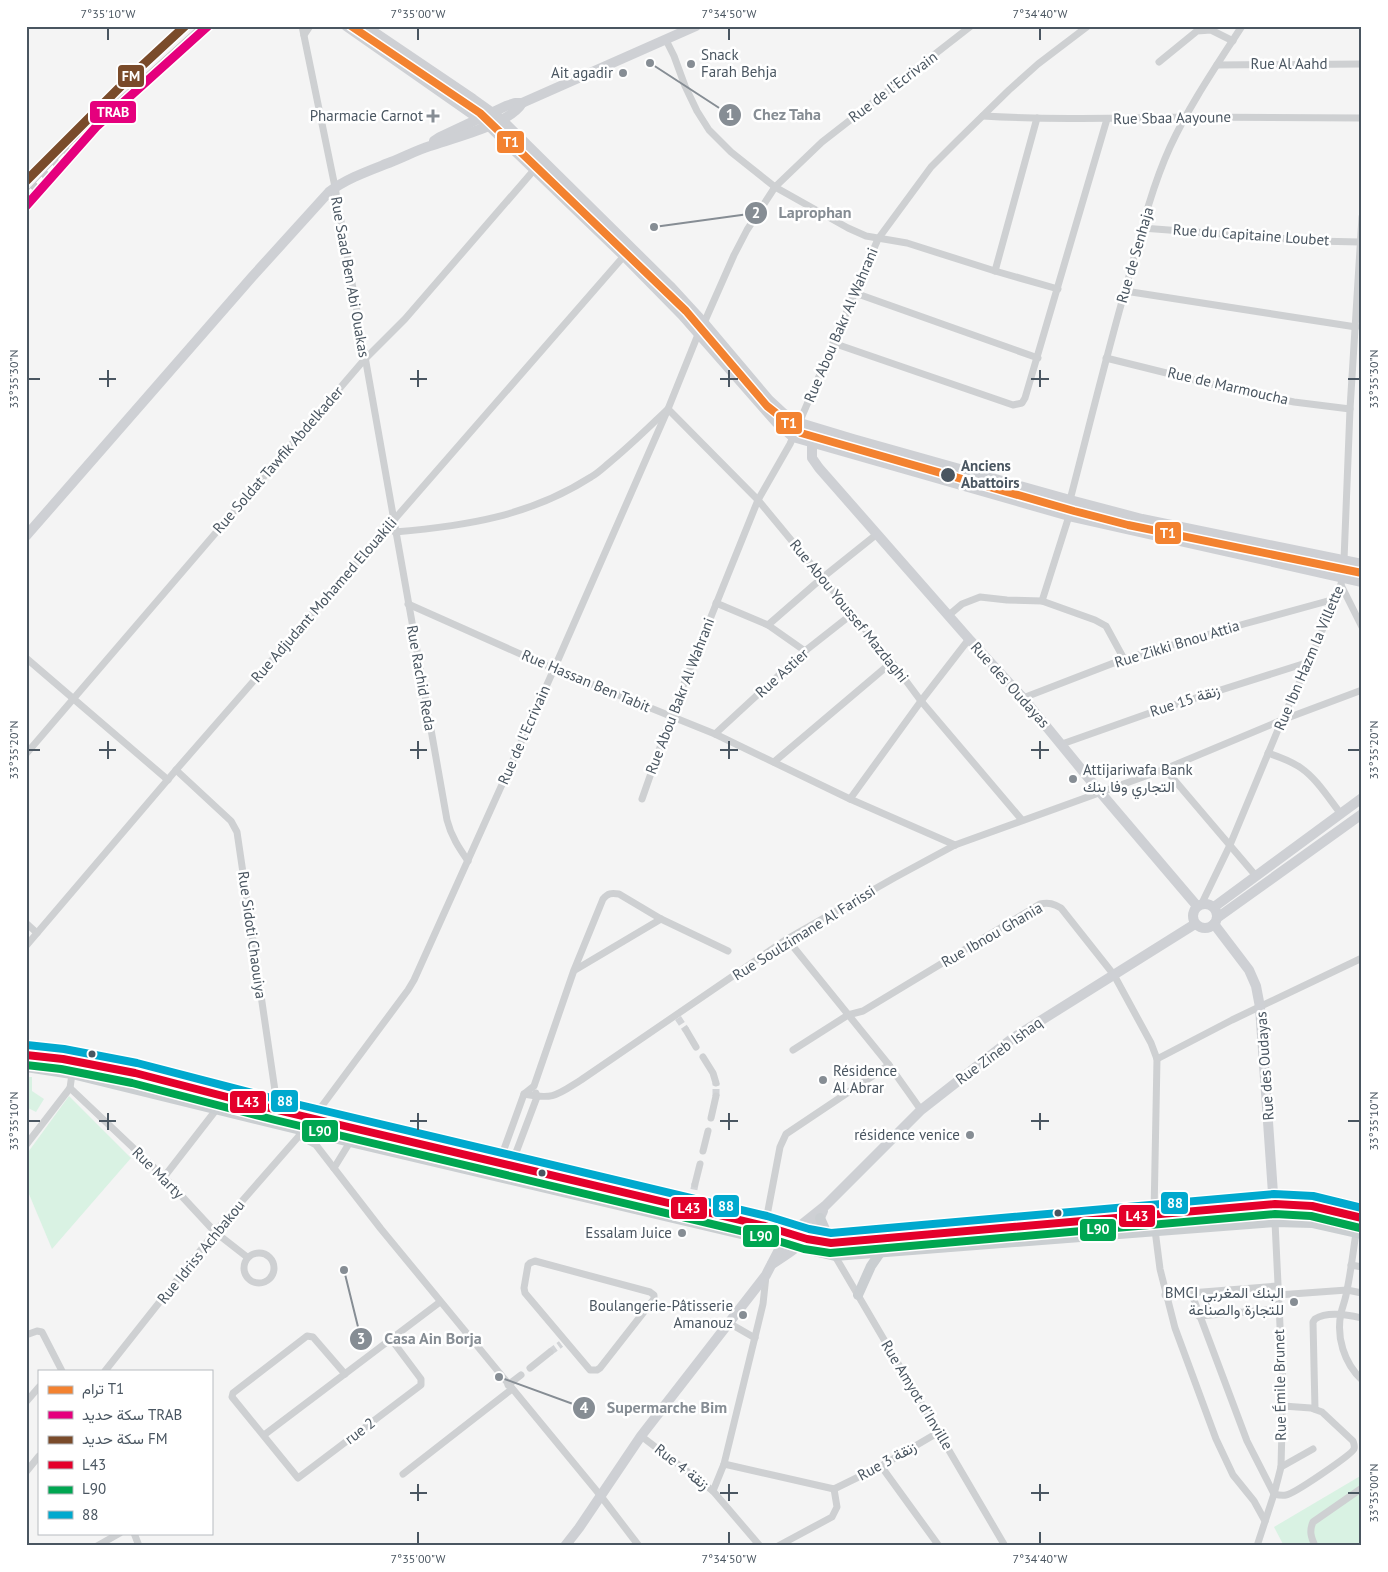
<svg xmlns="http://www.w3.org/2000/svg" width="1388" height="1572" font-family="'PT Sans',Vazirmatn,sans-serif">
<rect width="100%" height="100%" fill="#f4f4f4"/>
<g fill="#d9f2e3">
<polygon points="26,1077 32,1077 32,1091 44,1099 36,1112 26,1107"/>
<polygon points="69,1096 131,1158 52,1249 26,1187 26,1155"/>
<polygon points="1362,1475 1362,1546 1284,1546 1274,1527"/>
</g>
<g fill="none" stroke-linecap="round" stroke-linejoin="round">
<g stroke="#d2d4d7" stroke-width="7" stroke-dasharray="7 3.5" stroke-linecap="butt">
<polyline points="678,1018 686,1030"/>
<polyline points="716,1096 716,1083"/>
<polyline points="692,1200 695,1184"/>
<polyline points="550,1352 561,1344"/>
</g>
<g stroke="#ced0d2" stroke-width="7">
<path d="M302 26 335 187 447 820C451 836 459 848 468 861"/>
<polyline points="304,35 310,26"/>
<polyline points="666,40 674,56 685,86 697,111 709,130 731,152 775,187 848,228 866,236 907,243 995,271 1058,289"/>
<polyline points="1159,62 1197,31 1211,30 1233,41"/>
<polyline points="1217,65 1362,64"/>
<path d="M983 116C1051 120 1118 118 1186 117 1244 117 1303 118 1362 118"/>
<polyline points="1142,228 1315,241 1360,242"/>
<polyline points="995,271 1037,118"/>
<polyline points="1125,291 1356,327"/>
<polyline points="855,293 1038,358"/>
<polyline points="704,323 734,255 747,230 775,187 822,142 971,26"/>
<polyline points="833,343 1013,405 1022,403 1025,398 1107,119"/>
<polyline points="1106,358 1231,389 1294,402 1350,409"/>
<path d="M1070 500C1089 427 1107 353 1128 280 1140 235 1151 189 1170 147 1190 104 1217 65 1242 26"/>
<path d="M395 532C466 526 530 516 591 477 598 473 603 468 609 463 630 446 649 427 668 409L758 500 892 662 921 701 1022 820"/>
<polyline points="1341,585 1362,627"/>
<polyline points="1042,601 1069,516"/>
<polyline points="716,603 768,625 805,651"/>
<polyline points="408,604 554,669 715,734 850,799 955,845"/>
<polyline points="949,615 962,604 980,597 1007,600 1042,601 1095,620 1106,626 1124,659"/>
<polyline points="768,625 822,578 877,534"/>
<polyline points="26,658 168,780"/>
<polyline points="1023,698 1124,659 1244,624 1335,599"/>
<polyline points="715,734 805,651 852,614"/>
<polyline points="1062,744 1161,709 1309,662"/>
<path d="M1268 753C1280 757 1291 761 1301 768 1317 779 1329 799 1341 814"/>
<polyline points="26,754 364,360 405,319 534,170"/>
<polyline points="774,762 892,662"/>
<polyline points="1165,769 1256,876"/>
<polyline points="176,770 231,821 237,832 278,1111 281,1125"/>
<polyline points="642,799 671,716 758,500 790,444 878,239 931,167 957,141 1009,90 1038,64 1088,26"/>
<polyline points="850,799 921,701 969,639"/>
<polyline points="1202,903 1230,845 1282,720 1309,662 1341,585 1344,560 1350,409 1362,217"/>
<polyline points="26,923 37,933"/>
<polyline points="787,939 889,1065 921,1110"/>
<polyline points="26,946 176,770 624,256"/>
<polyline points="575,970 661,919"/>
<polyline points="686,1030 696,1047"/>
<path d="M793 1050 848 1015 863 1011 1040 904C1049 902 1054 904 1061 908L1114 975 1151 1043 1157 1059 1154 1214"/>
<polyline points="703,1057 713,1073 716,1083"/>
<polyline points="1157,1059 1232,1020 1362,958"/>
<polyline points="70,1088 164,1177 215,1232 247,1257"/>
<path d="M524 1094C554 1100 557 1095 581 1080L787 939 894 878 955 845 1165 769 1282 720 1362 690"/>
<polyline points="711,1118 716,1096"/>
<polyline points="26,1145 70,1088 72,1074"/>
<polyline points="703,1151 708,1131"/>
<polyline points="334,1168 350,1142"/>
<polyline points="164,1177 216,1110"/>
<path d="M495 1177 499 1163 524 1094 534 1086 574 970 603 899C608 893 611 893 619 894L661 919 728 951"/>
<polyline points="506,1179 537,1097 536,1093"/>
<polyline points="695,1184 700,1164"/>
<polyline points="690,1208 692,1200"/>
<polyline points="765,1226 780,1147 786,1134 889,1065"/>
<polyline points="1155,1230 1160,1269 1175,1328 1216,1439 1233,1475 1254,1501 1265,1521"/>
<path d="M1356 1233C1353 1252 1351 1271 1347 1290 1346 1298 1343 1305 1341 1313 1336 1337 1344 1363 1362 1380"/>
<polyline points="831,1243 835,1256 1005,1546"/>
<circle cx="259" cy="1268" r="15"/>
<polygon points="535,1261 650,1292 654,1295 654,1299 600,1368 597,1370 590,1370 525,1293 524,1288 528,1265 530,1263"/>
<polyline points="1351,1265 1362,1267"/>
<path d="M1191 1292 1247 1441 1274 1494C1278 1495 1282 1496 1286 1495 1294 1494 1351 1455 1354 1449 1355 1446 1354 1444 1353 1441L1322 1412 1311 1408 1283 1406"/>
<polyline points="1165,1295 1277,1286"/>
<polyline points="1278,1295 1347,1290 1362,1293"/>
<polyline points="1199,1316 1279,1309"/>
<polyline points="729,1323 755,1338"/>
<polyline points="26,1335 37,1331 42,1332 62,1371"/>
<polyline points="530,1368 550,1352"/>
<polyline points="105,1371 215,1232 299,1136"/>
<polyline points="345,1374 313,1337 307,1336 233,1393 232,1397 298,1478 421,1385 421,1379 391,1339"/>
<polyline points="508,1385 521,1375"/>
<polyline points="26,1402 39,1387"/>
<path d="M1315 1409 1313 1322 1315 1319C1328 1311 1347 1315 1362 1318"/>
<polyline points="264,1435 440,1302"/>
<polyline points="641,1436 713,1491 760,1546"/>
<polyline points="724,1464 834,1489"/>
<polyline points="881,1466 939,1546"/>
<polyline points="1281,1467 1313,1449"/>
<polyline points="26,1472 39,1456"/>
<polyline points="403,1474 512,1389"/>
<polyline points="834,1489 881,1466 939,1432"/>
<polyline points="713,1491 724,1464 763,1304 766,1276"/>
<polyline points="134,1533 139,1546"/>
<polyline points="97,1546 120,1533"/>
<polyline points="639,1546 600,1495 381,1229 316,1145 299,1136 302,1130 313,1118 408,990 414,980 554,669 668,409 699,332"/>
<polyline points="778,1546 832,1517 837,1507 834,1489"/>
<polyline points="1257,1546 1274,1494 1281,1467 1283,1388 1275,1222"/>
<path d="M1315 1546C1311 1537 1309 1531 1313 1522L1362 1488"/>
</g>
<g stroke="#ced0d4" stroke-width="10">
<polyline points="346,26 489,126 624,256 682,315 776,422 793,437 1069,516 1362,582"/>
<polyline points="365,26 473,99 501,119 670,286 704,323 769,400 783,413 791,418 800,423 853,439 1070,500 1142,519 1362,564"/>
<polyline points="434,141 440,137 506,106 515,103 522,103 696,26"/>
<polyline points="812,442 812,458 819,468 969,639 1023,698 1100,792 1197,906"/>
<path d="M26 536 252 277 329 192C347 178 371 170 391 162 404 157 417 150 430 146 453 138 510 124 522 103"/>
<circle cx="1205" cy="916" r="12"/>
<polyline points="1214,907 1362,798"/>
<polyline points="1217,918 1362,814"/>
<polyline points="1214,924 1249,970 1256,986 1260,1007 1275,1222"/>
<path d="M772 1264C797 1248 812 1239 823 1211"/>
<polyline points="565,1546 579,1528 641,1436 766,1275 782,1244 790,1234 825,1206 921,1110 1013,1038 1195,924"/>
</g>
<g stroke="#caced1" stroke-width="10">
<path d="M26 1055C124 1062 217 1099 313 1118L765 1226 807 1239 831 1243 1275 1204 1312 1206 1362 1218"/>
<polyline points="26,1067 72,1074 350,1142 835,1256 1275,1222 1313,1223 1362,1234"/>
<polyline points="820,1218 831,1243"/>
<polyline points="858,1295 871,1266 880,1253"/>
</g>
<defs>
<polyline id="rail" points="26,195 93,124 201,26"/>
</defs>
<use href="#rail" stroke="#c9cacc" stroke-width="4.5"/>
<use href="#rail" stroke="#fff" stroke-width="2.5" stroke-dasharray="8" stroke-linecap="butt"/>
<defs>
<polyline id="bus-1" points="26,1055 63,1059 135,1073 277,1110 765,1226 807,1239 831,1243 1275,1204 1312,1206 1362,1218"/>
<polyline id="bus-2" points="26,1065 61,1069 132,1083 275,1120 762,1236 804,1249 830,1253 1275,1214 1311,1216 1360,1228"/>
<polyline id="bus-3" points="27,1045 64,1049 137,1063 279,1100 767,1216 809,1229 831,1233 1274,1194 1313,1196 1362,1208"/>
</defs>
<use href="#bus-1" stroke="#fff" stroke-width="11"/>
<use href="#bus-2" stroke="#fff" stroke-width="11"/>
<use href="#bus-3" stroke="#fff" stroke-width="11"/>
<use href="#bus-1" stroke="#e4002b" stroke-width="8"/>
<use href="#bus-2" stroke="#00a651" stroke-width="8"/>
<use href="#bus-3" stroke="#00a9ce" stroke-width="8"/>
<defs>
<polyline id="rail-1" points="26,206 96,127 208,26"/>
<polyline id="rail-2" points="26,181 132,75 185,26"/>
</defs>
<use href="#rail-1" stroke="#fff" stroke-width="12"/>
<use href="#rail-2" stroke="#fff" stroke-width="12"/>
<use href="#rail-1" stroke="#e5007d" stroke-width="9"/>
<use href="#rail-2" stroke="#7a4b2a" stroke-width="9"/>
<defs>
<polyline id="tram-1" points="351,26 480,113 686,311 767,406 801,433 1074,511 1128,525 1362,573"/>
</defs>
<use href="#tram-1" stroke="#fff" stroke-width="11"/>
<use href="#tram-1" stroke="#f38230" stroke-width="8"/>
</g>
<path fill="none" stroke="#4a5661" stroke-width="2" d="M108 28V40M418 28V40M729 28V40M1040 28V40M108 370V387M418 370V387M729 370V387M1040 370V387M28 379H40M99 379H116M410 379H427M720 379H738M1031 379H1049M1348 379H1360M108 741V759M418 741V759M729 741V759M1040 741V759M28 750H40M99 750H116M410 750H427M720 750H738M1031 750H1049M1348 750H1360M108 1113V1130M418 1113V1130M729 1113V1130M1040 1113V1130M28 1121H40M99 1121H116M410 1121H427M720 1121H738M1031 1121H1049M1348 1121H1360M418 1484V1501M729 1484V1501M1040 1484V1501M410 1493H427M720 1493H738M1031 1493H1049M1348 1493H1360M418 1532V1544M729 1532V1544M1040 1532V1544"/>
<g fill="#868d94" stroke="#fff" stroke-width="2">
<circle cx="691" cy="64" r="5"/>
<circle cx="623" cy="73" r="5"/>
<path d="M430.5 108.5h5v5h5v5h-5v5h-5v-5h-5v-5h5z"/>
<circle cx="1073" cy="779" r="5"/>
<circle cx="823" cy="1080" r="5"/>
<circle cx="970" cy="1135" r="5"/>
<circle cx="682" cy="1233" r="5"/>
<circle cx="1294" cy="1302" r="5"/>
<circle cx="743" cy="1315" r="5"/>
</g>
<g fill="#4a5661" stroke="#fff" stroke-width="2">
<circle cx="948" cy="475" r="8"/>
<circle cx="92" cy="1054" r="4.5"/>
<circle cx="542" cy="1173" r="4.5"/>
<circle cx="1058" cy="1213" r="4.5"/>
</g>
<g text-anchor="middle" stroke-width="5" stroke-linejoin="round" paint-order="stroke">
<g font-size="15" fill="#4a5661" stroke="#fff" text-anchor="end">
<text x="701" y="60" text-anchor="start">Snack<tspan x="701" dy="17">Farah Behja</tspan></text>
<text x="613" y="78">Ait agadir</text>
<text x="423" y="121">Pharmacie Carnot</text>
<text x="1083" y="775" text-anchor="start">Attijariwafa Bank<tspan x="1083" dy="17">التجاري وفا بنك</tspan></text>
<text x="833" y="1076" text-anchor="start">Résidence<tspan x="833" dy="17">Al Abrar</tspan></text>
<text x="960" y="1140">résidence venice</text>
<text x="672" y="1238">Essalam Juice</text>
<text x="1284" y="1298">BMCI البنك المغربي<tspan x="1284" dy="17">للتجارة والصناعة</tspan></text>
<text x="733" y="1311">Boulangerie-Pâtisserie<tspan x="733" dy="17">Amanouz</tspan></text>
</g>
<g font-size="15" fill="#4a5661" stroke="#fff">
<text x="1289" y="69">Rue Al Aahd</text>
<text transform="translate(893 87) rotate(-37)" y="5">Rue de l'Ecrivain</text>
<text transform="translate(1172 118) rotate(-1)" y="5">Rue Sbaa Aayoune</text>
<text transform="translate(1251 235) rotate(4)" y="5">Rue du Capitaine Loubet</text>
<text transform="translate(1135 255) rotate(-74)" y="5">Rue de Senhaja</text>
<text transform="translate(350 277) rotate(80)" y="5">Rue Saad Ben Abi Ouakas</text>
<text transform="translate(841 325) rotate(-67)" y="5">Rue Abou Bakr Al Wahrani</text>
<text transform="translate(1228 386) rotate(13)" y="5">Rue de Marmoucha</text>
<text transform="translate(278 460) rotate(-49)" y="5">Rue Soldat Tawfik Abdelkader</text>
<text transform="translate(324 600) rotate(-49)" y="5">Rue Adjudant Mohamed Elouakili</text>
<text transform="translate(849 611) rotate(51)" y="5">Rue Abou Youssef Mazdaghi</text>
<text transform="translate(1177 644) rotate(-17)" y="5">Rue Zikki Bnou Attia</text>
<text transform="translate(1309 658) rotate(-67)" y="5">Rue Ibn Hazm la Villette</text>
<text transform="translate(782 673) rotate(-42)" y="5">Rue Astier</text>
<text transform="translate(421 678) rotate(80)" y="5">Rue Rachid Reda</text>
<text transform="translate(586 681) rotate(23)" y="5">Rue Hassan Ben Tabit</text>
<text transform="translate(1010 685) rotate(48)" y="5">Rue des Oudayas</text>
<text transform="translate(680 696) rotate(-69)" y="5">Rue Abou Bakr Al Wahrani</text>
<text transform="translate(1185 701) rotate(-18)" y="5">Rue 15 زنقة</text>
<text transform="translate(524 735) rotate(-66)" y="5">Rue de l'Ecrivain</text>
<text transform="translate(804 933) rotate(-32)" y="5">Rue Soulzimane Al Farissi</text>
<text transform="translate(252 935) rotate(82)" y="5">Rue Sidoti Chaouiya</text>
<text transform="translate(992 935) rotate(-30)" y="5">Rue Ibnou Ghania</text>
<text transform="translate(999 1051) rotate(-36)" y="5">Rue Zineb Ishaq</text>
<text transform="translate(1265 1066) rotate(-94)" y="5">Rue des Oudayas</text>
<text transform="translate(158 1173) rotate(45)" y="5">Rue Marty</text>
<text transform="translate(201 1252) rotate(-51)" y="5">Rue Idriss Achbakou</text>
<text transform="translate(1280 1385) rotate(-91)" y="5">Rue Émile Brunet</text>
<text transform="translate(917 1395) rotate(59)" y="5">Rue Amyot d'Inville</text>
<text transform="translate(360 1431) rotate(-37)" y="5">rue 2</text>
<text transform="translate(887 1461) rotate(-29)" y="5">Rue 3 زنقة</text>
<text transform="translate(682 1467) rotate(38)" y="5">Rue 4 زنقة</text>
</g>
<g font-size="15" font-weight="bold" fill="#4a5661" stroke="#fff" text-anchor="start">
<text x="961" y="471">Anciens<tspan x="961" dy="17">Abattoirs</tspan></text>
</g>
</g>
<path fill="none" stroke="#868d94" stroke-width="2" d="M650 63L730 115M654 227L756 213M344 1270L361 1339M499 1377L584 1408"/>
<g fill="#868d94" stroke="#fff" stroke-width="2">
<circle cx="650" cy="63" r="5"/>
<circle cx="654" cy="227" r="5"/>
<circle cx="344" cy="1270" r="5"/>
<circle cx="499" cy="1377" r="5"/>
<circle cx="730" cy="115" r="12"/>
<circle cx="756" cy="213" r="12"/>
<circle cx="361" cy="1339" r="12"/>
<circle cx="584" cy="1408" r="12"/>
</g>
<g font-size="15" text-anchor="middle" font-weight="bold" fill="#fff">
<text x="730" y="120">1</text>
<text x="756" y="218">2</text>
<text x="361" y="1344">3</text>
<text x="584" y="1413">4</text>
</g>
<g font-size="16" text-anchor="middle" font-weight="bold" fill="#868d94" stroke="#fff" stroke-width="5" stroke-linejoin="round" paint-order="stroke">
<text x="787" y="120">Chez Taha</text>
<text x="815" y="218">Laprophan</text>
<text x="433" y="1344">Casa Ain Borja</text>
<text x="667" y="1413">Supermarche Bim</text>
</g>
<g stroke="#fff" stroke-width="2">
<rect x="117" y="64" width="28" height="24" rx="5" fill="#7a4b2a"/>
<rect x="89" y="100" width="48" height="24" rx="5" fill="#e5007d"/>
<rect x="496" y="130" width="29" height="24" rx="5" fill="#f38230"/>
<rect x="775" y="411" width="28" height="24" rx="5" fill="#f38230"/>
<rect x="1154" y="521" width="28" height="24" rx="5" fill="#f38230"/>
<rect x="270" y="1089" width="29" height="24" rx="5" fill="#00a9ce"/>
<rect x="229" y="1090" width="38" height="24" rx="5" fill="#e4002b"/>
<rect x="301" y="1119" width="38" height="24" rx="5" fill="#00a651"/>
<rect x="1160" y="1191" width="29" height="24" rx="5" fill="#00a9ce"/>
<rect x="712" y="1194" width="28" height="24" rx="5" fill="#00a9ce"/>
<rect x="670" y="1196" width="38" height="24" rx="5" fill="#e4002b"/>
<rect x="1118" y="1204" width="38" height="24" rx="5" fill="#e4002b"/>
<rect x="1079" y="1218" width="38" height="24" rx="5" fill="#00a651"/>
<rect x="742" y="1224" width="38" height="24" rx="5" fill="#00a651"/>
</g>
<g font-size="14" text-anchor="middle" font-weight="bold" fill="#fff">
<text x="131" y="81">FM</text>
<text x="113" y="117">TRAB</text>
<text x="511" y="147">T1</text>
<text x="789" y="428">T1</text>
<text x="1168" y="538">T1</text>
<text x="285" y="1106">88</text>
<text x="248" y="1107">L43</text>
<text x="320" y="1136">L90</text>
<text x="1175" y="1208">88</text>
<text x="726" y="1211">88</text>
<text x="689" y="1213">L43</text>
<text x="1137" y="1221">L43</text>
<text x="1098" y="1234">L90</text>
<text x="761" y="1241">L90</text>
</g>
<rect width="1388" height="1572" fill="none" stroke="#ffffff" stroke-width="55"/>
<rect x="38" y="1370" width="175" height="165" fill="#ffffff" stroke="#b7bbc0"/>
<rect x="48" y="1386" width="25" height="8" fill="#f38230" stroke="#b7bbc0"/>
<text x="82" y="1394" font-size="15" fill="#4a5661">ترام T1</text>
<rect x="48" y="1411" width="25" height="8" fill="#e5007d" stroke="#b7bbc0"/>
<text x="82" y="1420" font-size="15" fill="#4a5661">سكة حديد TRAB</text>
<rect x="48" y="1436" width="25" height="8" fill="#7a4b2a" stroke="#b7bbc0"/>
<text x="82" y="1444" font-size="15" fill="#4a5661">سكة حديد FM</text>
<rect x="48" y="1461" width="25" height="8" fill="#e4002b" stroke="#b7bbc0"/>
<text x="82" y="1470" font-size="15" fill="#4a5661">L43</text>
<rect x="48" y="1486" width="25" height="8" fill="#00a651" stroke="#b7bbc0"/>
<text x="82" y="1494" font-size="15" fill="#4a5661">L90</text>
<rect x="48" y="1511" width="25" height="8" fill="#00a9ce" stroke="#b7bbc0"/>
<text x="82" y="1520" font-size="15" fill="#4a5661">88</text>
<rect x="28" y="28" width="1332" height="1516" fill="none" stroke="#4a5661" stroke-width="2"/>
<g font-size="12" text-anchor="middle" fill="#4a5661">
<text x="108" y="18">7°35'10"W</text>
<text x="418" y="18">7°35'00"W</text>
<text x="729" y="18">7°34'50"W</text>
<text x="1040" y="18">7°34'40"W</text>
<text transform="translate(14 379) rotate(-90)" y="4">33°35'30"N</text>
<text transform="translate(1374 379) rotate(-90)" y="4">33°35'30"N</text>
<text transform="translate(14 750) rotate(-90)" y="4">33°35'20"N</text>
<text transform="translate(1374 750) rotate(-90)" y="4">33°35'20"N</text>
<text transform="translate(14 1121) rotate(-90)" y="4">33°35'10"N</text>
<text transform="translate(1374 1121) rotate(-90)" y="4">33°35'10"N</text>
<text transform="translate(1374 1493) rotate(-90)" y="4">33°35'00"N</text>
<text x="418" y="1563">7°35'00"W</text>
<text x="729" y="1563">7°34'50"W</text>
<text x="1040" y="1563">7°34'40"W</text>
</g>
</svg>
